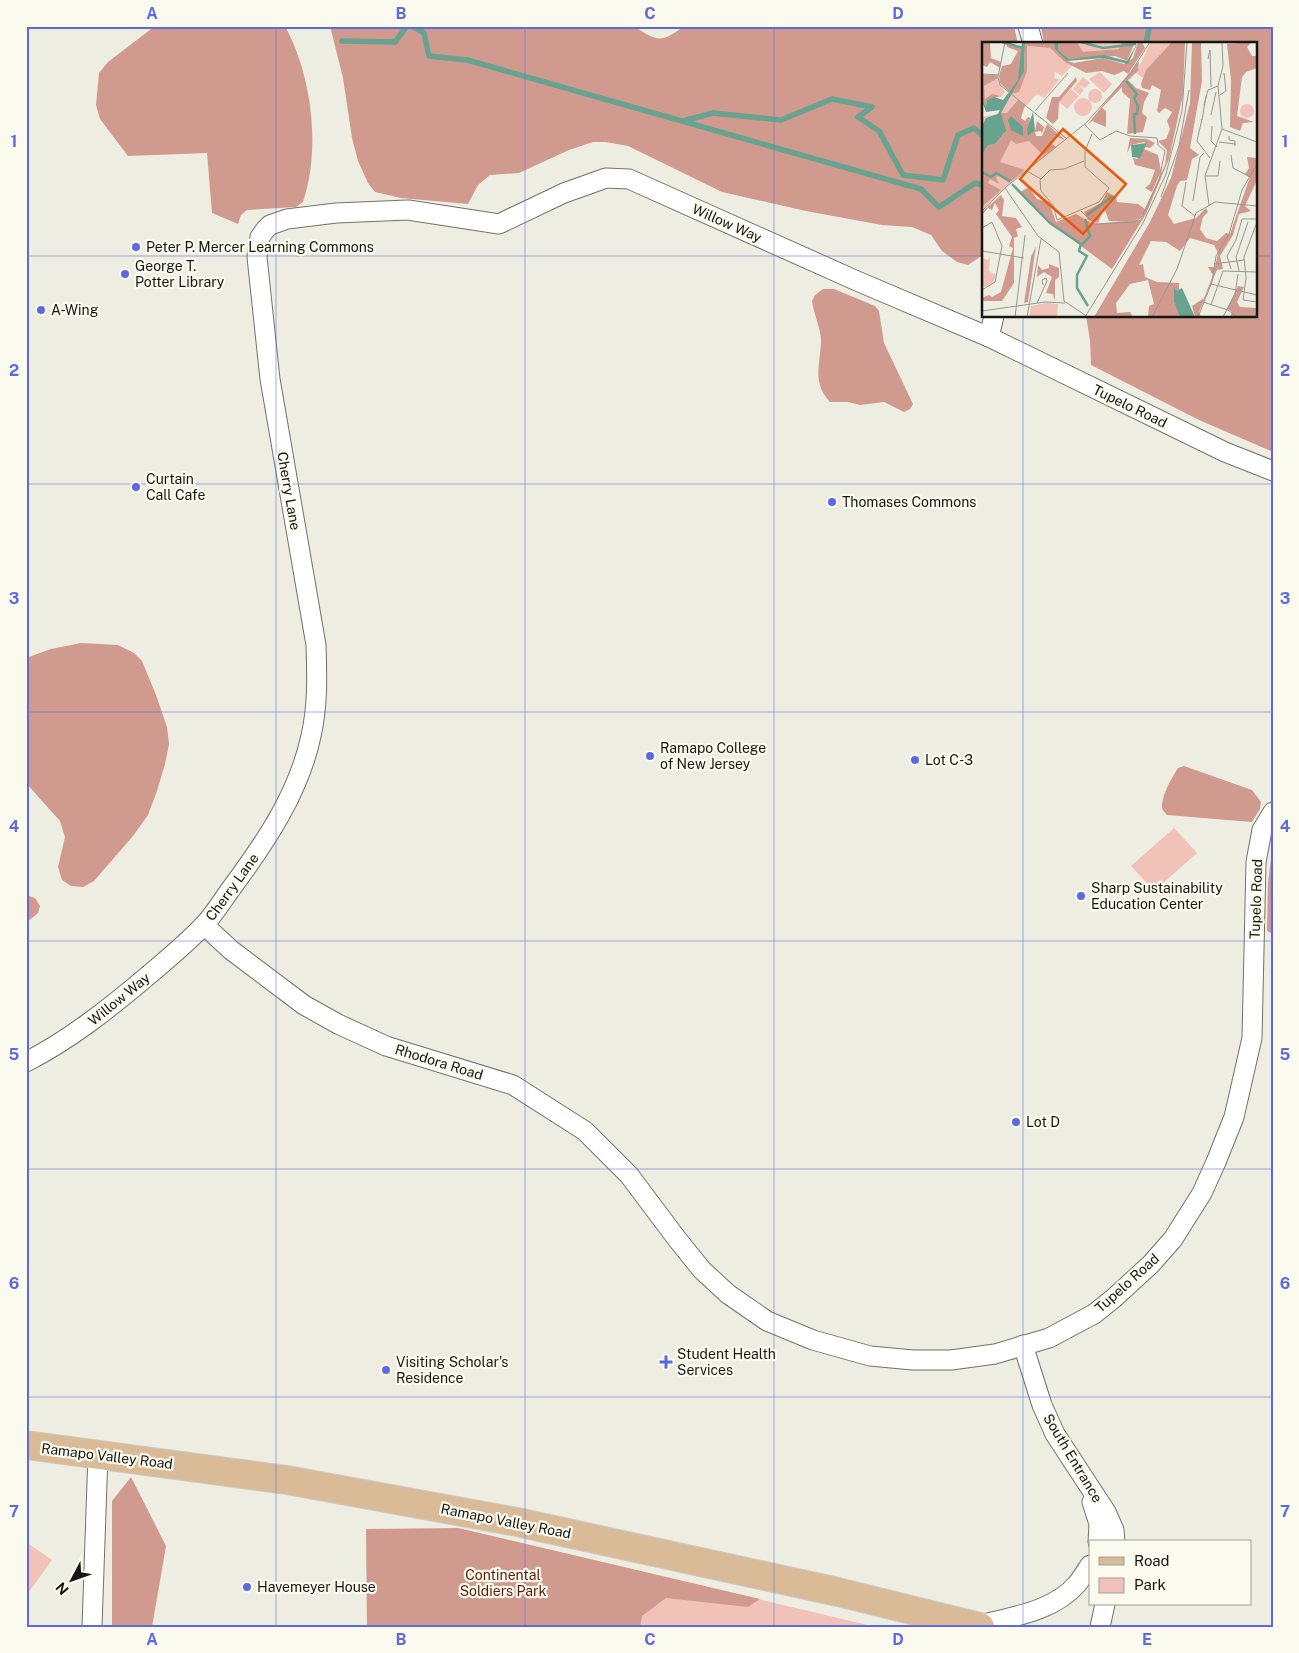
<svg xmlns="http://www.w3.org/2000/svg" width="1299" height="1653" font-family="'Public Sans',sans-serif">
<rect width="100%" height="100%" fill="#eeede1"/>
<g fill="#f0c2b8">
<polygon points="1174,828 1197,853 1154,891 1131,866"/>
<polygon points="458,1528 876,1627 459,1627"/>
<polygon points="26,1542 52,1560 26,1596"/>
</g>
<g fill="#d19a8e">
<path d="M155 26H285C312 76 321 148 303 202L296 207 247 210 241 215 238 224 212 213 207 153 128 156 100 119 96 105 99 73 108 62Z"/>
<path d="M330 26H634C657 42 662 43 684 26H1014L1018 44H983V255L968 265 957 262 942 251 931 235 912 227 882 225 806 211 722 192 628 146 606 142H593L569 150 519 173 490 175 478 185 468 204 401 198 375 192 368 183 358 161 352 138 343 78Z"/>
<polygon points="1041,26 1273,26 1273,452 1199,420 1091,365 1090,340 1086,316 1255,316 1255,44 1044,44"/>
<path d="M823 289H834L875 306 879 311 884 343 913 404 910 409 904 412 884 402 860 405 848 402H830C811 381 821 364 821 339 820 326 814 315 812 301L815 295Z"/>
<polygon points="81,643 118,645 134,653 142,661 156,695 167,727 169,744 165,764 157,791 148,815 133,836 94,881 83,887 71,886 62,880 58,867 65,837 60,821 26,783 26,658 51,649"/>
<path d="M1184 766 1252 790 1261 802 1260 809 1252 822 1167 815 1162 809C1161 796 1171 779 1178 768Z"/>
<polygon points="1273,842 1273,934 1267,931 1268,883"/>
<polygon points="26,895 35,898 40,906 38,913 26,923"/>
<polygon points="131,1477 166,1546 152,1627 112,1627 112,1501"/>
<polygon points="458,1528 760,1599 748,1607 666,1598 642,1616 640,1627 367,1627 366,1529"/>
</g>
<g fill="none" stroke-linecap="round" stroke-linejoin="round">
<g stroke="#68a38f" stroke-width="5.5">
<polyline points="412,26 424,33 429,56 467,60 921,189 939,207 975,183 983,185"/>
<polyline points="342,41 395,42 407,26"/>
<polyline points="1146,44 1149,28 1152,26"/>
<polyline points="683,121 713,113 781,120 832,99 872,107 858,117 879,131 903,175 943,180 958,135 974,128 983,136"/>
</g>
<defs>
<g id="minor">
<polyline points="1028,26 1033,44"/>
<polyline points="989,337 994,316"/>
<polyline points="204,925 231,950 304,1005 338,1024 386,1046 513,1085 585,1131 629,1175 677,1239 702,1270 728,1294 767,1321 813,1340 870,1356 913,1360 951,1360 995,1354 1049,1338 1094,1314 1114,1298 1151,1264 1173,1239 1202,1193 1216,1162 1234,1117 1252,1038 1256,862 1262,830 1273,812"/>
<path d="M26 1062C69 1040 107 1010 144 979 164 962 185 945 203 926 215 914 223 899 233 886 267 840 299 792 311 736 318 705 317 676 316 645L270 379 257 257 260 237 265 230 270 225 287 219 336 213 408 210 499 224 564 193 606 178 629 179 857 281 989 337 1225 452 1273 471"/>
<polyline points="1023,1345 1042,1405 1055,1434 1106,1512 1114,1530 1115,1542"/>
<polyline points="1092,1502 1099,1524 1098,1542"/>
<path d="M976 1626C1010 1617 1053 1612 1077 1584 1082 1578 1086 1571 1090 1565"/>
<polyline points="92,1627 98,1454"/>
<polyline points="1100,1627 1105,1604"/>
</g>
<polyline id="primary" points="26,1445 287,1480 517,1522 838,1592 980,1627"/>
</defs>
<use href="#minor" stroke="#737268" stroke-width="21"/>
<use href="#primary" stroke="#cccccb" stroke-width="30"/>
<use href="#minor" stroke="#fff" stroke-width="19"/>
<use href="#primary" stroke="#dabb98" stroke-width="28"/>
</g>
<path fill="none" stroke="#5e68e0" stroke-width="1" stroke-opacity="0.55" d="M276 26V1627M525 26V1627M774 26V1627M1023 26V44M26 256H983M1255 256H1273M1023 316V1627M26 484H1273M26 712H1273M26 941H1273M26 1169H1273M26 1397H1273"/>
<g fill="#5e68e0" stroke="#fbfaee" stroke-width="2">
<circle cx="136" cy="247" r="5"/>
<circle cx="125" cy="274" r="5"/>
<circle cx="41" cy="310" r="5"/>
<circle cx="136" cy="487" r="5"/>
<circle cx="832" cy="502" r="5"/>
<circle cx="650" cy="756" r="5"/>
<circle cx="915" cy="760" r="5"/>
<circle cx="1081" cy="896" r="5"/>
<circle cx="1016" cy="1122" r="5"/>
<path d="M663.5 1354.5h5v5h5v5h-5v5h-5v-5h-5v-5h5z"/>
<circle cx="386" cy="1370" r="5"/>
<circle cx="247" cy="1587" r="5"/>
</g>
<g text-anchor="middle" stroke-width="4.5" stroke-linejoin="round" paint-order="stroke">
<g font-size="14" fill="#161612" stroke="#fbfaee">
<text transform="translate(727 223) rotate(24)" y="5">Willow Way</text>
<text transform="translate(1130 406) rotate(26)" y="5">Tupelo Road</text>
<text transform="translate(289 491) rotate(80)" y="5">Cherry Lane</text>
<text transform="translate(232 887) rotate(-54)" y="5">Cherry Lane</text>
<text transform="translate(1256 899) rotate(-88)" y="5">Tupelo Road</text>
<text transform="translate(119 999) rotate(-39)" y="5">Willow Way</text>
<text transform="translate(439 1062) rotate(17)" y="5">Rhodora Road</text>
<text transform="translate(1127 1283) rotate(-42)" y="5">Tupelo Road</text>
<text transform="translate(107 1456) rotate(7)" y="5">Ramapo Valley Road</text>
<text transform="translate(1073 1458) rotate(59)" y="5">South Entrance</text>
<text transform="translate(506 1521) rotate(11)" y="5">Ramapo Valley Road</text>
</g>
<g font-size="14" fill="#161612" stroke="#fbfaee" text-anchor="start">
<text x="146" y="252">Peter P. Mercer Learning Commons</text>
<text x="135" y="271">George T.<tspan x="135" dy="16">Potter Library</tspan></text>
<text x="51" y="315">A-Wing</text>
<text x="146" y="484">Curtain<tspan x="146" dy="16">Call Cafe</tspan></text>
<text x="842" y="507">Thomases Commons</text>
<text x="660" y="753">Ramapo College<tspan x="660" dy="16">of New Jersey</tspan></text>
<text x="925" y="765">Lot C-3</text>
<text x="1091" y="893">Sharp Sustainability<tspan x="1091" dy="16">Education Center</tspan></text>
<text x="1026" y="1127">Lot D</text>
<text x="677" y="1359">Student Health<tspan x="677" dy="16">Services</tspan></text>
<text x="396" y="1367">Visiting Scholar's<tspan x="396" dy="16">Residence</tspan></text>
<text x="257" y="1592">Havemeyer House</text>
</g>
<g font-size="14" fill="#5c1b0e" stroke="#fbfaee">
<text x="503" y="1580">Continental<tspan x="503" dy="16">Soldiers Park</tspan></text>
</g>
</g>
<g transform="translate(982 42)">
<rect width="275" height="275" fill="#eeede1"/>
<path d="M95 0H140L141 3 137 7 100 11ZM169 0H190L161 36 154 31ZM44 4 68 6 91 23 80 34 73 30 72 36 78 37 62 56 55 52 33 76 71 109 42 129 0 168V75L15 72 45 29ZM118 30 130 42 122 51 107 37ZM101 35 108 41 103 46 96 43 102 48 98 53 91 47ZM11 36H15L23 50 19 56 17 53 3 57 1 44ZM89 47 97 54 85 67 77 60ZM106 54a7 7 0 1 1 14 0a7 7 0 1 1-14 0ZM92 65a9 9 0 1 1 18 0a9 9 0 1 1-18 0ZM258 69a7 7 0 1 1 14 0a7 7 0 1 1-14 0ZM8 214 7 229 14 233 11 241 0 246 1 216 6 218ZM64 261 76 262 75 275H47L49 264Z" fill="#f0c2b8"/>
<path d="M0 0H8L9 16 19 20 18 26 8 20 5 25 0 23ZM24 0 40 5 37 38 27 50 18 41 17 34 20 24 29 22 36 9 25 5ZM63 0H72L85 19 92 21 121 16 142 22 151 16 156 0H160L163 6 146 32 142 29 132 33 120 29 104 31 83 20 68 6 45 4V29L37 50 29 52 42 30 43 1ZM76 0H95L101 10 137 7 140 0H153L145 19 133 14 87 17 76 8ZM190 0H203L201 52 187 117 164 172 130 227 68 181 38 150 47 145 55 157 67 160 74 180 94 172 111 182 158 178 183 123 185 108 176 99 184 97 188 87 185 79 190 70 183 66 177 71 175 69 179 48 170 43 168 48 160 46 159 42 164 28ZM210 0H219L220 39 208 106 217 113 210 117 205 138 198 139 195 144 186 173 192 182 214 176 224 166 226 170 221 175 218 187 224 196 235 199 244 191 248 192 268 135 263 132 267 126 265 115 275 116V138L263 164 269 169 257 172 251 193 238 214 241 227 235 228 217 270 219 275H213L210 264 222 256 231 233 226 225H233L236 211 232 203 208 196 198 209 184 200 169 199 157 223 161 222 163 235 175 240 197 241 198 275H166L167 264 172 262 166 238 148 242 134 261 135 271 148 270 151 275H112L168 180 189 136 208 61ZM270 0 265 5 270 14H275V26L264 30 260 35 255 74 272 80 261 81 258 89 248 85 249 38 245 2ZM157 19 156 29 146 38 154 46 167 51 162 60 160 71 165 75 161 90 145 92 148 57 140 50V45L120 66 124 69V85L110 79 105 83ZM0 33H15L16 36 2 44 3 57 10 52 19 54 5 58 4 64 0 59ZM94 35 95 39 77 60 76 77 71 82 64 76 70 55H77ZM36 58 43 63 39 76 43 79 46 75 48 76 46 94 53 89 55 79 62 85 60 92 59 89 53 90 54 94H60L65 82 83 98 73 94 70 102 74 105 61 113 47 99 34 102 29 98 18 120 43 128 27 141 17 134 14 135 17 142 8 137 6 141 19 148 0 165V113L6 103 13 102 23 91 19 71H25ZM148 96 165 97 173 101 168 106 162 105 165 102 162 100 149 103 145 111ZM162 107 176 113 179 129 170 150 163 146 168 142 173 128 153 123 151 116 155 117ZM125 150 134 155 135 160 156 162 163 167 158 176 150 180 127 179 122 166 116 181 106 178 102 170 119 161ZM19 153 22 158 20 174 34 176 40 185 34 187 36 194 32 196V241L20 259H0V256L7 253 10 255 19 250 31 206 27 204 30 195 14 172 17 168 13 161 10 168 6 166 0 173V170ZM54 204 46 260 42 261 49 215ZM67 222 77 226V235L73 238V259L71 252 64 251 70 235 62 230 55 235 56 223 60 228 67 226ZM256 244 262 245 255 260 258 265 275 266 274 275H248L250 270 245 267Z" fill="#d19a8e"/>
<path d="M40 0H63L43 1 42 30 19 71 24 89 13 102 6 103 0 113V84L4 76 16 72 18 68 4 70 0 59 4 64 5 58 12 55 21 58 36 38ZM72 0H76V8L87 17 122 13 145 19 156 0 146 22 121 16 85 19 73 7ZM51 70 53 89 46 94 45 87ZM29 74 41 85V94L29 88 26 78ZM165 101 158 116 150 115 149 103ZM192 245 195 249 200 246 213 275H198L192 259Z" fill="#68a38f"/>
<path fill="none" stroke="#68a38f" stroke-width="2.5" d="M20 0 41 6M99 0 121 6 154 2M144 39 155 52 152 56 156 64 155 72H152L153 92M0 130 9 135 14 131 28 139M30 142 68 181 99 202 97 209 105 214 95 233V246L106 264M105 173 131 154M100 203 108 194 103 177"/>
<path fill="none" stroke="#98978e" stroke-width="1" d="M23 0 16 35 18 43 85 97M226 17 228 8 229 45M0 32 17 33M238 53 244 49 242 31M222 63 226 48 236 44M53 69 86 31M229 73 234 50M220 77 215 99 228 116M220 78 224 54M102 82 118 98M230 84 229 99 235 105M240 87 275 100M247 94V98L253 99V104M237 100 253 102M249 113 251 126 268 135M102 119 82 127 68 128 58 138 59 149 71 163 75 178 117 160 127 146 103 125V109L110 92M45 129 59 137M223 134H236L238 119M204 140 200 164 213 174M23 146 56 194 77 210 82 259 106 275M179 155 197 104 207 48M211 159 218 115 222 111M227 163 223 134 240 87 236 44 241 24 240 0M0 169 24 145 104 81 147 33 168 0M99 169 113 182 153 180 160 174 177 138 183 109 176 103 175 96 148 94 134 89 118 98M275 180 262 215 264 236 261 258 275 260M0 186 10 180 20 204 13 240 0 248M0 209 42 216M232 222 262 218M249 227 245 214 254 198 260 177H275M257 229 254 215 266 180M229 242 275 253M221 260 246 268 255 275M55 261 65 239 64 236 60 238 61 243M229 263 241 229 275 230M0 269 63 260 83 261M33 275 43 193M45 275 59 197M103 275 161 181 184 132 200 69 205 0M170 275 195 227 214 171 233 160 275 164M216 275 230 240 234 214 247 192 260 148 275 122M241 275 253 252 256 232"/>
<path fill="#e8590c" fill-opacity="0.15" stroke="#e8590c" stroke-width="2.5" d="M81 87 144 142 101 192 38 137Z"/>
<rect width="275" height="275" fill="none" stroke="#161612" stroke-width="2.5"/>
</g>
<rect width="1299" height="1653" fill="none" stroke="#fbfaee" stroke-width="55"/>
<rect x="1089" y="1540" width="162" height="65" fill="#fbfaee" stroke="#9f9f96"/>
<rect x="1099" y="1557" width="25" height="8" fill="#dabb98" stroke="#9f9f96"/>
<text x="1134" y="1566" font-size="15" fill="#161612">Road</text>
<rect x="1099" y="1578" width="25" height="15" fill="#f0c2b8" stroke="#9f9f96"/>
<text x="1134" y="1590" font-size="15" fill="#161612">Park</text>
<g transform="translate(72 1580) rotate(229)" stroke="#fbfaee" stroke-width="4" paint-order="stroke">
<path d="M0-4L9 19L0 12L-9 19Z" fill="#161612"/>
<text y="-8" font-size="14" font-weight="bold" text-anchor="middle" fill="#161612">N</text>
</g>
<rect x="28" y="28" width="1244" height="1598" fill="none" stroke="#5e68e0" stroke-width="2"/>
<g font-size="16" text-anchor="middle" font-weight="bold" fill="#5e68e0">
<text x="152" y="19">A</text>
<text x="401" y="19">B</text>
<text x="650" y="19">C</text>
<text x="898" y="19">D</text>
<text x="1147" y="19">E</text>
<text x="14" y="147">1</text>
<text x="1285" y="147">1</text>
<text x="14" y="376">2</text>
<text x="1285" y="376">2</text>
<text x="14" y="604">3</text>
<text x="1285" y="604">3</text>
<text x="14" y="832">4</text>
<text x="1285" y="832">4</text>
<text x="14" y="1060">5</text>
<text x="1285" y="1060">5</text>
<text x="14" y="1289">6</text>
<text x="1285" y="1289">6</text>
<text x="14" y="1517">7</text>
<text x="1285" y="1517">7</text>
<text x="152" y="1645">A</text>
<text x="401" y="1645">B</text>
<text x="650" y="1645">C</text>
<text x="898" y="1645">D</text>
<text x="1147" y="1645">E</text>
</g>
</svg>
